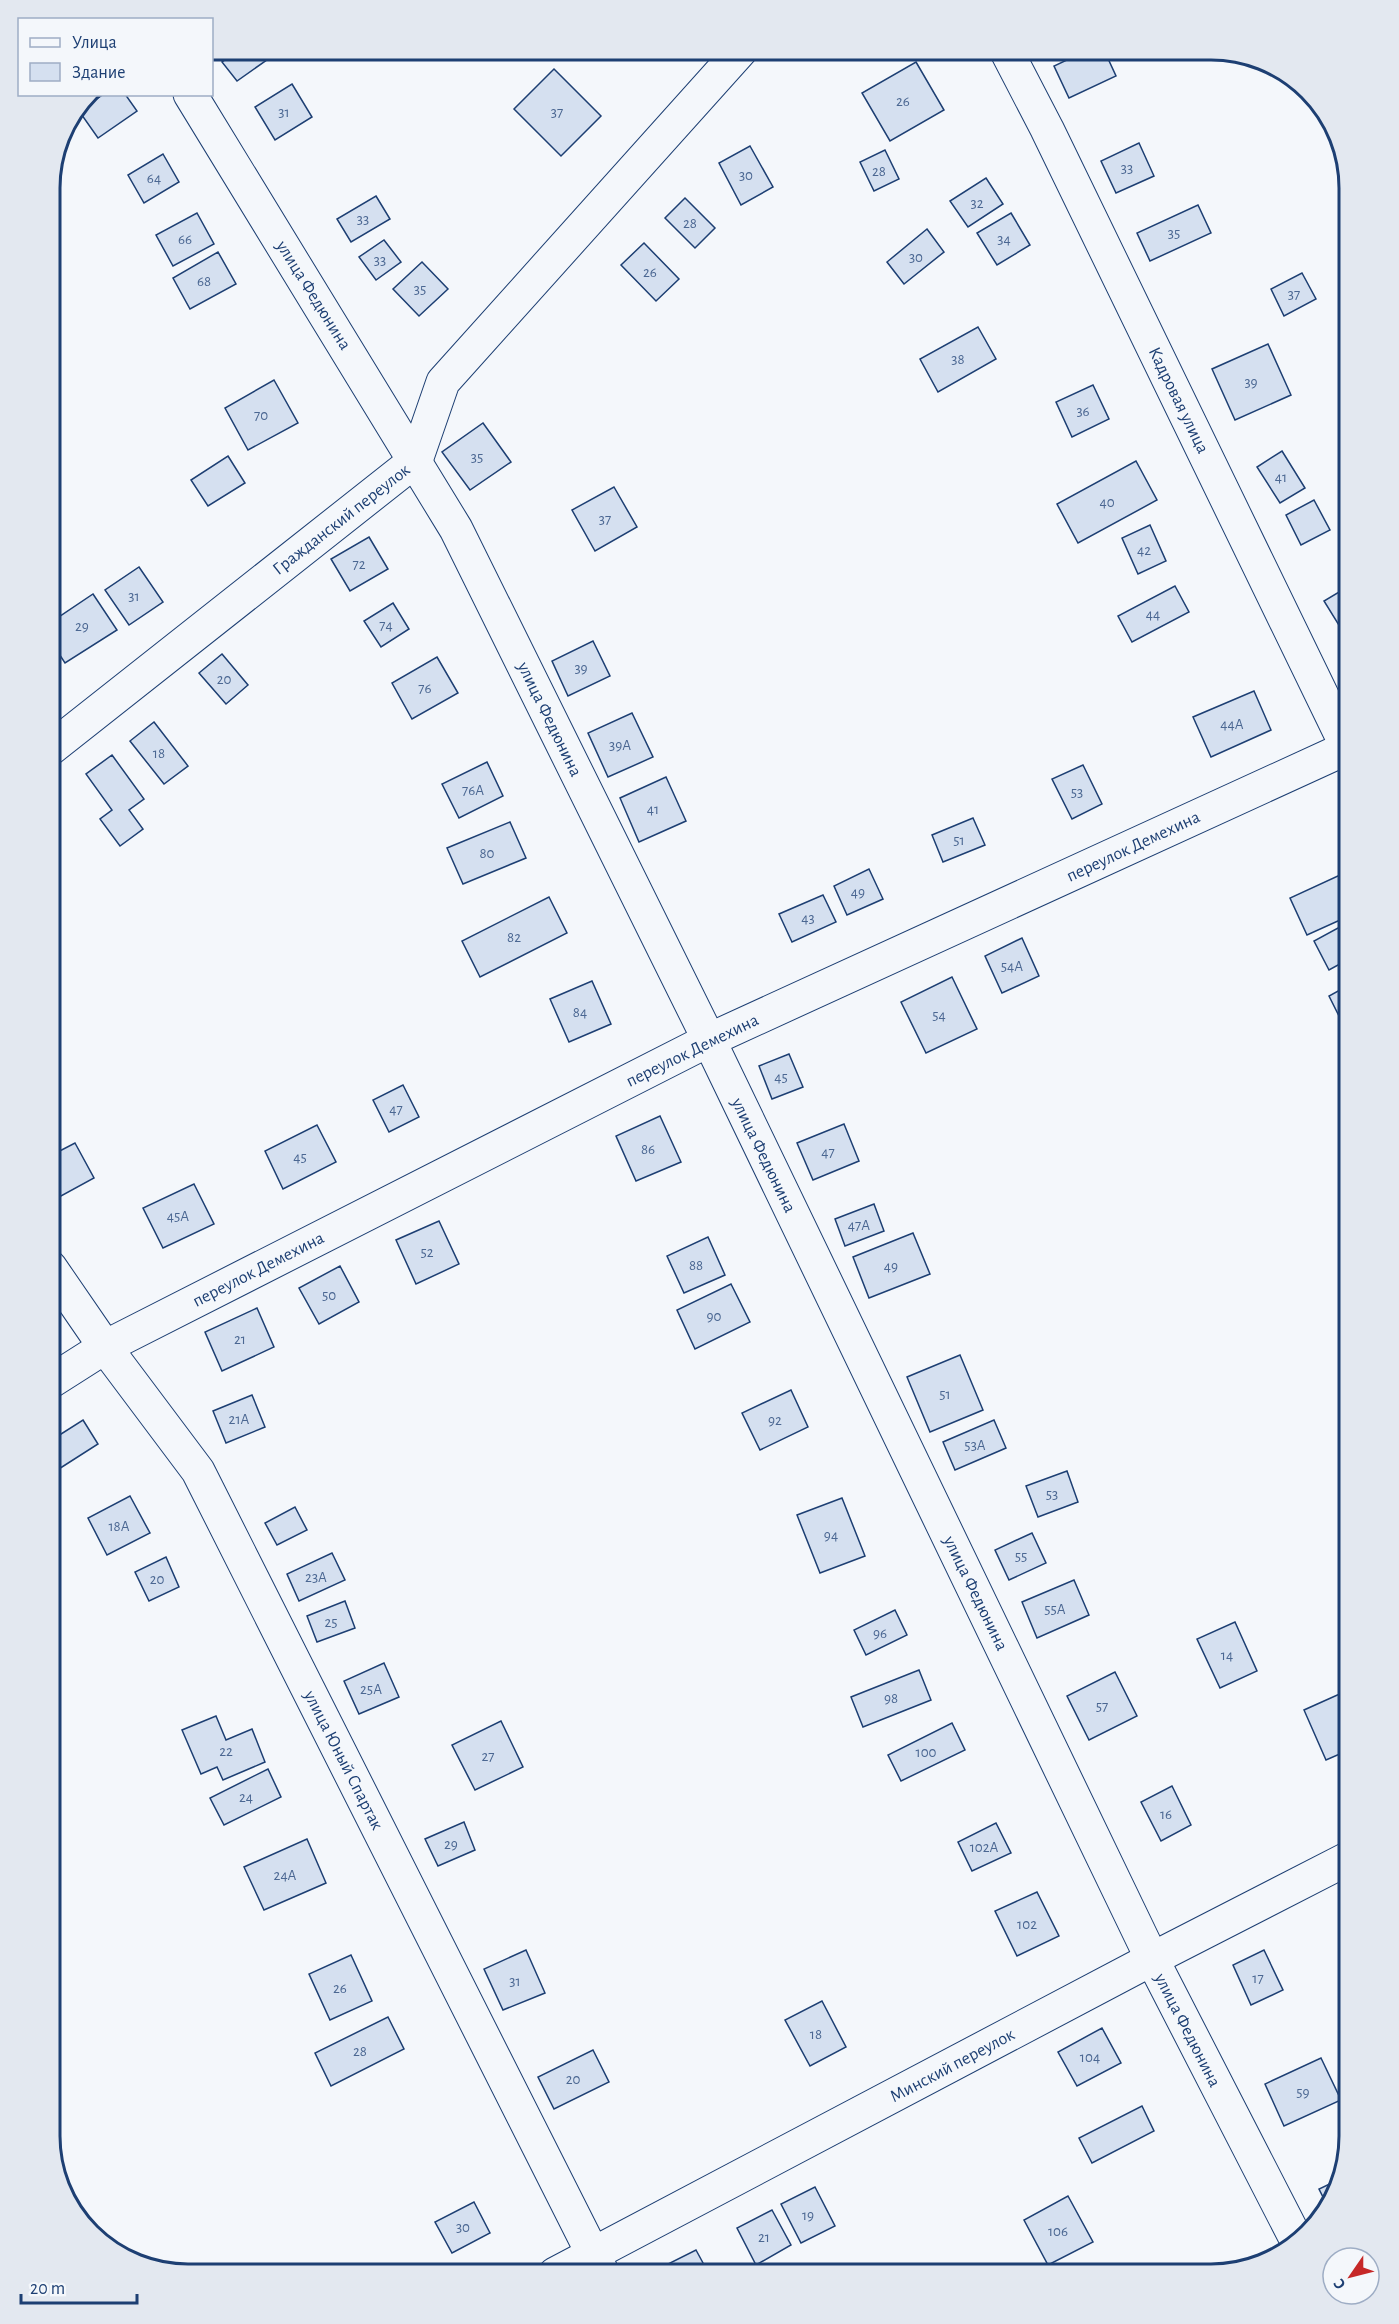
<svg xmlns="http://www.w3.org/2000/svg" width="1399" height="2324" font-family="'Alegreya Sans',sans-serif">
<rect width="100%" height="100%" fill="#f4f7fb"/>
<g fill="#d5e0f0" stroke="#1d3f73" stroke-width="1.5">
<polygon points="240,50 281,50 237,81 222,62"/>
<polygon points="1088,50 1104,50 1116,76 1069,98 1054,66"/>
<polygon points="916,62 944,110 890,141 862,93"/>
<polygon points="554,69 601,116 561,156 514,109"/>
<polygon points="292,84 312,117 275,140 255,107"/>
<polygon points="104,94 125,94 137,111 98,138 79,111"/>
<polygon points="1139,143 1154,176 1116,193 1101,161"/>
<polygon points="750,146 773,187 741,205 719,163"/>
<polygon points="885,150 899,179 874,191 860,162"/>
<polygon points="163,154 179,182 144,203 128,175"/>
<polygon points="986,178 1003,204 968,227 950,201"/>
<polygon points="376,196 390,219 351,242 337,219"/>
<polygon points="685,198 715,228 695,248 665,218"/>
<polygon points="1198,205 1211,233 1150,261 1137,233"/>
<polygon points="197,213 214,244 173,266 156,235"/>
<polygon points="1011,213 1030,245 997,265 977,233"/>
<polygon points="927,229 944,252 904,284 887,262"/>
<polygon points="384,240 401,262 376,280 359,257"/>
<polygon points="644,243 679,279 656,301 621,265"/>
<polygon points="218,252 236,284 190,309 173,278"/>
<polygon points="422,262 448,289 419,316 393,289"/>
<polygon points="1302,273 1316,299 1284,316 1271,289"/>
<polygon points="978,327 996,359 938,392 920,359"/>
<polygon points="1268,344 1291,395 1235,420 1212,369"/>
<polygon points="274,380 298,423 248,450 225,408"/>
<polygon points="1093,385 1109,419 1072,437 1056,402"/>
<polygon points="483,423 511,462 470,490 442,452"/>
<polygon points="1282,451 1305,488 1280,503 1257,467"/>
<polygon points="228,456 245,483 208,506 191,480"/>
<polygon points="1136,461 1157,500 1078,543 1057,504"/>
<polygon points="614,487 637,527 595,551 572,510"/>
<polygon points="1314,500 1330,530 1301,545 1286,515"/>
<polygon points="1150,525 1166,561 1138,574 1122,538"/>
<polygon points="369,537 388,569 350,591 331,559"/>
<polygon points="139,567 163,602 129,625 105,590"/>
<polygon points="1175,586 1189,612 1132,642 1118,616"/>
<polygon points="1349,586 1349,632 1345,635 1324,601"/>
<polygon points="93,594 117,630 65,663 50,640 50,623"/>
<polygon points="393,603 409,629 381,647 364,621"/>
<polygon points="593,641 610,676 568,696 552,661"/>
<polygon points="222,654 248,685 226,704 199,673"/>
<polygon points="437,657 458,693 412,719 392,683"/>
<polygon points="1254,691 1271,730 1211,757 1193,717"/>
<polygon points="632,713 653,757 608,777 588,733"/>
<polygon points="154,722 188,766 164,784 130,741"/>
<polygon points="112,755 144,799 129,810 143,829 120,846 100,819 112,810 86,774"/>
<polygon points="487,762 503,796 459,818 442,784"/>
<polygon points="1083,765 1102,804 1072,819 1052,779"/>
<polygon points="666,777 686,821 639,842 620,798"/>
<polygon points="973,818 985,845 943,862 932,835"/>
<polygon points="510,822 526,858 463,884 447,848"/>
<polygon points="869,869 883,899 847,915 834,886"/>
<polygon points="1340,875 1349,896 1349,916 1307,935 1290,898"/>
<polygon points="823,895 836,922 792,942 779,914"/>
<polygon points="549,897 567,933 480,977 462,941"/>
<polygon points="1349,922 1349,959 1329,970 1314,941"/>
<polygon points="1022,938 1039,976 1002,993 985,956"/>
<polygon points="952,977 977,1029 926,1053 901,1002"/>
<polygon points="592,981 611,1024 569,1042 550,999"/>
<polygon points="1349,985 1349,1029 1346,1030 1329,996"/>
<polygon points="789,1054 803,1087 772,1099 759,1066"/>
<polygon points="403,1085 419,1117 389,1132 373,1100"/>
<polygon points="660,1116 681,1162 636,1181 616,1136"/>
<polygon points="844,1124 859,1161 813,1180 797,1143"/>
<polygon points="317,1125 336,1162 283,1189 265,1151"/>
<polygon points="75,1143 94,1178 50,1202 50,1156"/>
<polygon points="194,1184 214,1224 163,1248 143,1208"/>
<polygon points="874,1204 884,1231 845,1246 835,1219"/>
<polygon points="439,1221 459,1264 416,1284 396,1240"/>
<polygon points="913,1233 930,1274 869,1298 853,1257"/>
<polygon points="708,1237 725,1275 684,1293 667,1256"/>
<polygon points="340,1266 359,1302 319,1324 299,1288"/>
<polygon points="731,1284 750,1322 695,1349 677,1310"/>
<polygon points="257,1308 274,1347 222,1371 205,1332"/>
<polygon points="960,1355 983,1410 930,1432 907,1377"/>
<polygon points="791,1390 808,1427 760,1450 742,1413"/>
<polygon points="252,1395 265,1427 226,1443 213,1411"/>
<polygon points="83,1420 98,1444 51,1474 50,1471 50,1441"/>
<polygon points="994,1420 1006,1448 955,1470 943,1442"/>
<polygon points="1067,1471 1078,1502 1038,1517 1026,1486"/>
<polygon points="130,1496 150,1533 107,1555 88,1518"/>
<polygon points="842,1498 865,1556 820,1573 797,1515"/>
<polygon points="295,1507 307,1530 277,1545 265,1523"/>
<polygon points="1032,1533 1046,1563 1009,1580 995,1550"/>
<polygon points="332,1553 345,1580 299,1601 287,1574"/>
<polygon points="166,1557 179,1587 149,1601 135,1572"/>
<polygon points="1074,1580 1089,1615 1037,1638 1022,1602"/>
<polygon points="345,1601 355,1628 317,1642 307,1616"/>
<polygon points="895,1610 907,1635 866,1655 854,1630"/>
<polygon points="1235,1622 1257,1671 1220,1688 1197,1639"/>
<polygon points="384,1663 399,1697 359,1714 344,1681"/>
<polygon points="919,1670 931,1700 863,1727 851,1697"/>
<polygon points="1115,1672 1137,1716 1089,1740 1067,1696"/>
<polygon points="1344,1692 1349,1704 1349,1750 1326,1760 1304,1710"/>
<polygon points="216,1716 226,1740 252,1729 265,1762 223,1780 217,1767 201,1774 182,1730"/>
<polygon points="501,1721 523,1767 475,1790 452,1745"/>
<polygon points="952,1723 965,1750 901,1781 888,1755"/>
<polygon points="268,1769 281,1797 224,1825 210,1798"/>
<polygon points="1172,1786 1191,1825 1161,1841 1141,1802"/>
<polygon points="464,1822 475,1850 438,1866 425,1839"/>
<polygon points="996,1823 1011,1853 972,1871 958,1842"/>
<polygon points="307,1839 326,1883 264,1910 244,1867"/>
<polygon points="1037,1892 1059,1936 1017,1956 995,1911"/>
<polygon points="1349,1911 1349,1937 1339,1917"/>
<polygon points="526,1950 545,1993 503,2010 484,1969"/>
<polygon points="1264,1950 1283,1990 1251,2005 1233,1965"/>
<polygon points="351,1955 372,2001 330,2020 309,1974"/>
<polygon points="822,2001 846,2047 810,2066 785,2020"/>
<polygon points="388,2017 404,2049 331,2086 315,2053"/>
<polygon points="1102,2028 1121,2063 1077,2086 1058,2052"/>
<polygon points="593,2050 609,2082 554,2109 538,2077"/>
<polygon points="1321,2058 1341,2100 1284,2126 1265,2084"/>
<polygon points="1142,2106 1154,2131 1092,2163 1079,2138"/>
<polygon points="1336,2181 1328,2207 1319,2189"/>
<polygon points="815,2187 835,2226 801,2243 781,2204"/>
<polygon points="1068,2196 1093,2242 1048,2265 1024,2220"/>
<polygon points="474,2202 490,2233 452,2253 435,2222"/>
<polygon points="772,2210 791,2245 756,2265 737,2228"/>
<polygon points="696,2250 709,2274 671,2274 666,2265"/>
</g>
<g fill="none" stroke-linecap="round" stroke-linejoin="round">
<defs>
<g id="minor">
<polyline points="1006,50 1047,129 1349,751"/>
<polyline points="190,94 456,529 709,1040 1152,1959 1296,2239"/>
<polyline points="50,749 416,460 443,382 741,50"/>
<polyline points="50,1267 105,1347 198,1471 603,2274"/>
<polyline points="50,1382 105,1347 709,1040 1349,747"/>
</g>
<polyline id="tertiary" points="555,2274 1152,1959 1349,1858"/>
</defs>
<use href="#minor" stroke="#1d3f73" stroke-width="35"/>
<use href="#tertiary" stroke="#1d3f73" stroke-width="35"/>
<use href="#minor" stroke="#f4f7fb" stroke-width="33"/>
<use href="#tertiary" stroke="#f4f7fb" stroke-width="33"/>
</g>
<g text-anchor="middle" stroke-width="4.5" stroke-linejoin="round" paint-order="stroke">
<g font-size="15" fill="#4b6792">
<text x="903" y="106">26</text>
<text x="284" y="117">31</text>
<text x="557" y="117">37</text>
<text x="1127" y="173">33</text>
<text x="879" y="176">28</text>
<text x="746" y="180">30</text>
<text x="154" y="183">64</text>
<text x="977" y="208">32</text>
<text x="363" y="224">33</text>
<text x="690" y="228">28</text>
<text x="1174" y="238">35</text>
<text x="185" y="244">66</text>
<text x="1004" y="244">34</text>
<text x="916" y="262">30</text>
<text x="380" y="265">33</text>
<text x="650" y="277">26</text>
<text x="204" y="286">68</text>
<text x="420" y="294">35</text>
<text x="1294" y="299">37</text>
<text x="958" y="364">38</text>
<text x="1251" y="387">39</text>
<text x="1083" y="416">36</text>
<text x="261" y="420">70</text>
<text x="477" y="462">35</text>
<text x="1281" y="482">41</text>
<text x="1107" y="507">40</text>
<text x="605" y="524">37</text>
<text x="1144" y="555">42</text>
<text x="359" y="569">72</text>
<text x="134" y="601">31</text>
<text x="1153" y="619">44</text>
<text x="386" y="630">74</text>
<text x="82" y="631">29</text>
<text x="581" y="673">39</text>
<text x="224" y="684">20</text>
<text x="425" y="693">76</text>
<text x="1232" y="729">44А</text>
<text x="620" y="750">39А</text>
<text x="159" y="758">18</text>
<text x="473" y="795">76А</text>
<text x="1077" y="797">53</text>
<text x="653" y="814">41</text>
<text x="959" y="845">51</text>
<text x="487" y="858">80</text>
<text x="858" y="897">49</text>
<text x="808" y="923">43</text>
<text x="514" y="942">82</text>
<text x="1012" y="971">54А</text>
<text x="580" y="1017">84</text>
<text x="939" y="1020">54</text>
<text x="781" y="1082">45</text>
<text x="396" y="1114">47</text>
<text x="648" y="1154">86</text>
<text x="828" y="1157">47</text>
<text x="300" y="1162">45</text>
<text x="178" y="1221">45А</text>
<text x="859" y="1230">47А</text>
<text x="427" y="1257">52</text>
<text x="696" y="1270">88</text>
<text x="891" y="1271">49</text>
<text x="329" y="1300">50</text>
<text x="714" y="1321">90</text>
<text x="240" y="1344">21</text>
<text x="945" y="1399">51</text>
<text x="239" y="1424">21А</text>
<text x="775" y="1425">92</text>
<text x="975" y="1450">53А</text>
<text x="1052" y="1499">53</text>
<text x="119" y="1531">18А</text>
<text x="831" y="1540">94</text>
<text x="1021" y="1561">55</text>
<text x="316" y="1582">23А</text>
<text x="157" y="1584">20</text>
<text x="1055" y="1614">55А</text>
<text x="331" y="1627">25</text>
<text x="880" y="1638">96</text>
<text x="1227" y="1660">14</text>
<text x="371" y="1694">25А</text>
<text x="891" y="1703">98</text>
<text x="1102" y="1711">57</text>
<text x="226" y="1756">22</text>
<text x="926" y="1757">100</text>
<text x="488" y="1761">27</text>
<text x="246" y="1802">24</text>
<text x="1166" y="1819">16</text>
<text x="451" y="1849">29</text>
<text x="984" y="1852">102А</text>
<text x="285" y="1880">24А</text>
<text x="1027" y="1929">102</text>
<text x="1258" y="1983">17</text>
<text x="515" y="1986">31</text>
<text x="340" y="1993">26</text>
<text x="816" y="2039">18</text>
<text x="360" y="2056">28</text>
<text x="1090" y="2062">104</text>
<text x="573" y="2084">20</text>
<text x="1303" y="2097">59</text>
<text x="808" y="2220">19</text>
<text x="463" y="2232">30</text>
<text x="1058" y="2236">106</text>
<text x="764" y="2242">21</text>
</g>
<g font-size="18" fill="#1d3f73" stroke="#f4f7fb">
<text transform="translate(314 295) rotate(58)" y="6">улица Федюнина</text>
<text transform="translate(1179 400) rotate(64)" y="6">Кадровая улица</text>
<text transform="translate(341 519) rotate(-38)" y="6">Гражданский переулок</text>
<text transform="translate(550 719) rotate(64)" y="6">улица Федюнина</text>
<text transform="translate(1133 846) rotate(-25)" y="6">переулок Демехина</text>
<text transform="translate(692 1050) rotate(-26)" y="6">переулок Демехина</text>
<text transform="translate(764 1155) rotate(64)" y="6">улица Федюнина</text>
<text transform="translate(258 1269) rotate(-27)" y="6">переулок Демехина</text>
<text transform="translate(976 1593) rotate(64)" y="6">улица Федюнина</text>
<text transform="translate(344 1760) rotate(63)" y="6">улица Юный Спартак</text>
<text transform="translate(1188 2030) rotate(63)" y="6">улица Федюнина</text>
<text transform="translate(952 2065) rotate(-28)" y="6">Минский переулок</text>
</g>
</g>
<path d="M0 0H1399V2324H0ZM188 60H1211A128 128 0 0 1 1339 188V2136A128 128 0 0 1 1211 2264H188A128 128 0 0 1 60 2136V188A128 128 0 0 1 188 60Z" fill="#e3e8f0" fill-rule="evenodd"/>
<path fill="none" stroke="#1d3f73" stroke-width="3" d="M188 60H1211A128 128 0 0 1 1339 188V2136A128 128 0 0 1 1211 2264H188A128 128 0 0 1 60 2136V188A128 128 0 0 1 188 60Z"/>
<rect x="18" y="18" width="195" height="78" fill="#f4f7fb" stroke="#9eadc5" stroke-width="1.5"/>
<rect x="30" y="38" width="30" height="9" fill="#f4f7fb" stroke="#9eadc5" stroke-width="1.5"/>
<text x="72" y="48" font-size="18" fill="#1d3f73">Улица</text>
<rect x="30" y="63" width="30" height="18" fill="#d5e0f0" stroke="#9eadc5" stroke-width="1.5"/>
<text x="72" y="78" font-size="18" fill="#1d3f73">Здание</text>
<g transform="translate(1351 2276) rotate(235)"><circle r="28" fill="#f4f7fb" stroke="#9eadc5" stroke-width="1.5"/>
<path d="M0-4.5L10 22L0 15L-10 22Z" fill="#c62828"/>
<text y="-9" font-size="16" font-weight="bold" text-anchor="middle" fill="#1d3f73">С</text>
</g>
<path d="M21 2294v9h116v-9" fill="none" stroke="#1d3f73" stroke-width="3"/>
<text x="30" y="2294" font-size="18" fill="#1d3f73" stroke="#f4f7fb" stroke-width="4.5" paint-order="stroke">20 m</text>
</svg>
